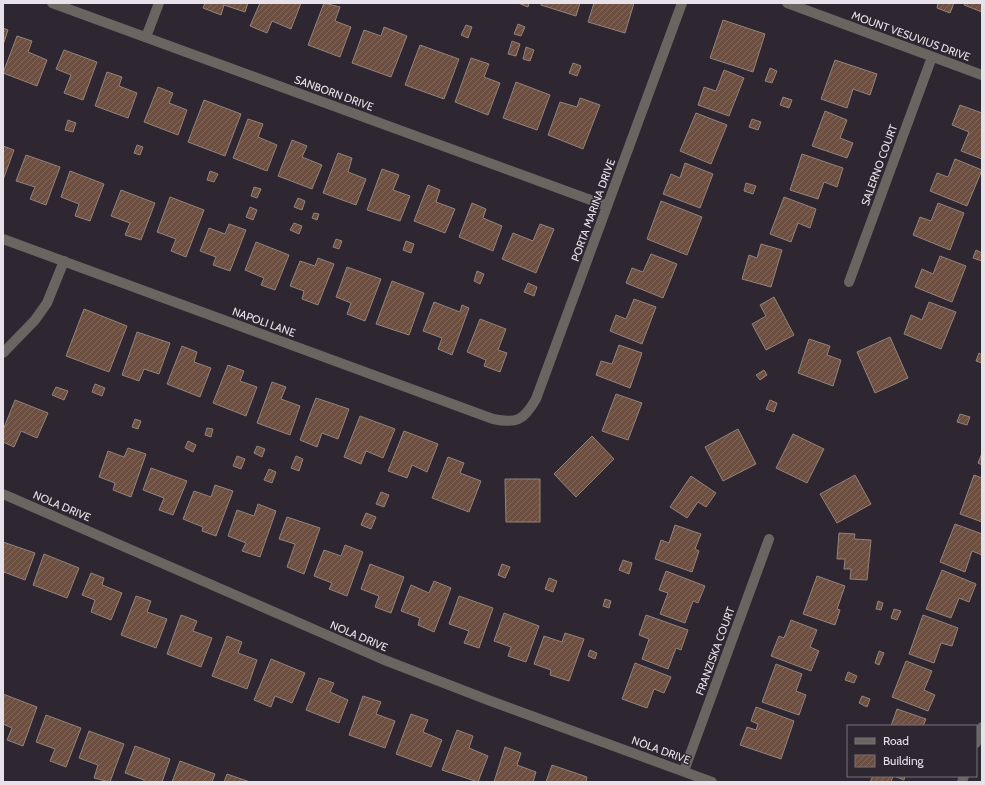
<svg xmlns="http://www.w3.org/2000/svg" width="985" height="785" font-family="Cabin,sans-serif">
<defs>
<pattern id="building-hatch" width="6" height="6" patternUnits="userSpaceOnUse"><rect width="6" height="6" fill="#6c4f40"/><path d="M-1 1l2-2M0 6l6-6M5 7l2-2" fill="none" stroke="#81685c"/></pattern>
</defs>
<rect width="100%" height="100%" fill="#2e2630"/>
<g fill="url(#building-hatch)" stroke="#92837c">
<polygon points="205,3 248,3 245,12 224,5 221,15 203,8"/>
<polygon points="260,3 301,3 291,29 272,21 267,33 250,26"/>
<polygon points="324,3 340,7 335,21 351,27 340,57 308,45"/>
<polygon points="518,3 529,3 528,7"/>
<polygon points="541,3 580,3 576,16 541,5"/>
<polygon points="594,3 634,3 625,33 588,22"/>
<polygon points="938,3 954,3 950,13 937,8"/>
<polygon points="965,3 982,3 982,12 964,5"/>
<polygon points="723,20 765,34 753,72 710,58"/>
<polygon points="518,24 525,27 521,36 514,34"/>
<polygon points="466,25 472,27 468,38 461,35"/>
<polygon points="384,27 407,36 391,77 352,63 364,30 381,36"/>
<polygon points="3,28 8,30 3,45"/>
<polygon points="17,36 32,41 28,52 47,60 37,86 3,73"/>
<polygon points="512,41 520,44 516,56 508,54"/>
<polygon points="420,45 459,59 444,99 405,85"/>
<polygon points="526,47 534,50 530,61 523,59"/>
<polygon points="64,50 97,62 83,100 64,93 71,75 56,69"/>
<polygon points="471,58 489,64 484,77 500,83 488,115 455,102"/>
<polygon points="835,60 877,74 870,95 853,89 847,108 821,99"/>
<polygon points="573,63 581,66 577,76 569,73"/>
<polygon points="770,68 777,71 772,83 765,81"/>
<polygon points="724,70 744,78 729,116 698,105 704,87 716,91"/>
<polygon points="107,72 122,77 119,86 137,93 128,118 95,106"/>
<polygon points="516,82 550,95 537,130 503,118"/>
<polygon points="158,87 173,93 169,103 187,110 178,135 144,122"/>
<polygon points="783,97 792,100 789,108 780,105"/>
<polygon points="580,98 600,105 583,149 548,135 560,102 577,107"/>
<polygon points="204,100 241,114 225,156 188,142"/>
<polygon points="960,105 982,113 982,159 961,151 969,132 952,125"/>
<polygon points="825,111 847,120 840,138 853,143 847,158 812,146"/>
<polygon points="696,113 727,125 711,164 680,151"/>
<polygon points="248,119 263,124 258,137 277,145 267,171 233,158"/>
<polygon points="752,119 761,122 758,130 749,127"/>
<polygon points="68,120 76,123 73,132 65,130"/>
<polygon points="292,140 307,146 302,157 322,165 312,189 278,176"/>
<polygon points="137,145 143,147 140,155 134,153"/>
<polygon points="3,146 14,150 3,180"/>
<polygon points="338,153 352,158 348,172 366,179 356,205 323,193"/>
<polygon points="802,154 843,168 837,187 824,182 818,199 790,190"/>
<polygon points="26,155 60,167 46,205 30,199 35,187 16,181"/>
<polygon points="955,159 982,170 967,206 930,191 937,173 948,177"/>
<polygon points="685,163 713,174 700,208 663,194 671,174 680,178"/>
<polygon points="382,169 399,175 393,190 410,196 400,221 367,210"/>
<polygon points="70,171 104,184 90,221 75,216 79,204 61,197"/>
<polygon points="210,171 218,174 214,182 207,180"/>
<polygon points="746,183 756,186 753,194 744,191"/>
<polygon points="428,185 440,190 436,202 455,209 445,233 414,221"/>
<polygon points="254,187 261,189 257,198 251,196"/>
<polygon points="121,190 155,203 141,240 125,235 130,223 111,216"/>
<polygon points="170,197 204,210 186,257 171,251 176,239 157,232"/>
<polygon points="784,197 816,209 810,228 798,223 791,242 770,234"/>
<polygon points="298,198 305,201 302,210 294,207"/>
<polygon points="661,201 702,217 687,255 647,239"/>
<polygon points="472,203 486,209 483,218 502,226 493,251 459,237"/>
<polygon points="938,203 964,213 950,250 913,235 920,217 931,221"/>
<polygon points="250,207 257,210 253,220 246,217"/>
<polygon points="314,213 319,214 317,220 312,218"/>
<polygon points="294,223 302,226 299,234 290,230"/>
<polygon points="229,224 246,230 230,271 213,265 216,257 200,251 209,228 225,234"/>
<polygon points="540,224 554,229 536,273 502,259 513,233 533,241"/>
<polygon points="336,239 342,241 339,249 333,247"/>
<polygon points="406,241 414,244 411,253 403,250"/>
<polygon points="256,242 289,255 275,290 261,285 264,278 245,270"/>
<polygon points="761,244 782,250 771,287 742,279 749,255 757,258"/>
<polygon points="976,250 982,253 982,261 973,258"/>
<polygon points="651,254 677,264 663,298 626,283 632,268 643,272"/>
<polygon points="940,256 966,266 952,302 915,287 922,269 933,274"/>
<polygon points="318,258 334,264 318,305 302,299 304,291 290,286 300,261 315,266"/>
<polygon points="347,267 381,279 365,321 347,314 351,303 336,297"/>
<polygon points="477,271 484,274 480,284 474,281"/>
<polygon points="392,281 424,293 409,335 376,324"/>
<polygon points="528,283 537,287 534,296 524,292"/>
<polygon points="774,297 794,335 766,350 752,324 766,316 760,305"/>
<polygon points="634,299 656,307 642,344 610,331 616,315 626,319"/>
<polygon points="434,302 460,312 462,305 469,308 452,355 438,349 442,338 423,331"/>
<polygon points="929,302 956,312 941,349 904,334 911,315 922,320"/>
<polygon points="84,309 127,326 109,372 66,356"/>
<polygon points="480,319 506,329 498,350 507,353 500,372 484,366 486,360 467,352"/>
<polygon points="137,332 170,343 159,374 144,369 139,381 122,375"/>
<polygon points="890,337 908,378 875,393 857,352"/>
<polygon points="809,339 830,346 827,355 841,360 833,386 798,373"/>
<polygon points="619,345 642,353 630,388 596,375 601,361 612,364"/>
<polygon points="182,346 197,352 194,362 211,368 200,397 167,384"/>
<polygon points="979,353 982,355 982,363 976,361"/>
<polygon points="228,365 244,371 240,381 257,387 246,416 213,403"/>
<polygon points="764,370 767,375 760,380 756,375"/>
<polygon points="272,382 286,387 281,399 300,406 290,435 257,423"/>
<polygon points="95,384 105,388 102,396 92,392"/>
<polygon points="56,387 68,391 64,400 52,395"/>
<polygon points="616,394 642,403 628,440 602,431"/>
<polygon points="316,398 349,409 338,439 322,433 317,447 300,440"/>
<polygon points="15,400 48,413 37,438 21,431 14,447 3,442 3,430"/>
<polygon points="770,400 777,403 774,412 766,409"/>
<polygon points="960,414 970,417 967,425 957,422"/>
<polygon points="360,416 395,429 383,458 366,451 361,464 344,457"/>
<polygon points="135,419 141,421 138,429 132,427"/>
<polygon points="207,428 213,429 211,437 205,435"/>
<polygon points="738,429 756,464 723,481 705,447"/>
<polygon points="404,431 438,444 427,472 412,465 407,478 388,471"/>
<polygon points="793,434 824,449 807,483 776,468"/>
<polygon points="592,436 614,459 576,497 554,474"/>
<polygon points="188,441 196,445 193,452 185,448"/>
<polygon points="257,446 265,449 262,457 254,453"/>
<polygon points="128,448 146,454 131,497 113,490 115,483 99,477 108,451 124,457"/>
<polygon points="982,453 982,465 978,463"/>
<polygon points="237,456 245,459 241,469 233,466"/>
<polygon points="296,456 303,459 299,471 291,468"/>
<polygon points="448,457 464,463 460,473 481,481 469,512 432,498"/>
<polygon points="151,468 187,481 173,515 159,510 164,498 143,490"/>
<polygon points="269,469 276,472 272,483 264,480"/>
<polygon points="855,475 871,504 837,523 820,494"/>
<polygon points="974,475 982,478 982,522 960,514"/>
<polygon points="691,476 716,493 706,507 698,502 687,518 670,507"/>
<polygon points="505,479 540,479 540,522 506,522"/>
<polygon points="215,485 233,491 216,536 202,531 203,527 183,519 194,491 211,497"/>
<polygon points="381,492 389,495 384,507 376,504"/>
<polygon points="258,504 276,511 260,557 242,551 246,543 228,536 237,510 254,516"/>
<polygon points="366,513 376,517 371,529 361,525"/>
<polygon points="287,517 320,528 304,574 287,567 295,544 279,539"/>
<polygon points="955,524 982,534 982,555 972,551 965,572 940,562"/>
<polygon points="675,525 701,534 695,549 699,551 692,572 655,559 661,540 669,543"/>
<polygon points="839,533 855,534 854,539 871,540 867,580 850,579 851,569 844,569 845,559 837,559"/>
<polygon points="3,542 35,553 25,580 4,572 3,576"/>
<polygon points="345,545 363,552 347,596 329,589 332,583 314,576 324,550 341,556"/>
<polygon points="44,554 79,568 67,598 33,585"/>
<polygon points="623,560 632,563 629,574 619,570"/>
<polygon points="370,564 404,577 391,613 375,607 379,596 361,589"/>
<polygon points="502,564 510,567 505,578 498,575"/>
<polygon points="942,570 976,584 969,602 959,598 951,618 926,609"/>
<polygon points="666,571 705,586 698,603 693,601 685,623 660,614 668,593 659,590"/>
<polygon points="91,573 104,578 102,585 122,593 111,620 91,612 95,600 82,595"/>
<polygon points="817,576 845,586 837,609 840,610 835,625 803,614"/>
<polygon points="549,578 557,581 553,592 545,589"/>
<polygon points="434,581 451,588 434,632 418,625 420,618 401,611 411,585 429,593"/>
<polygon points="136,596 151,601 147,612 167,619 156,648 121,635"/>
<polygon points="459,596 493,608 479,648 464,643 469,631 449,624"/>
<polygon points="605,599 611,601 609,608 603,606"/>
<polygon points="878,601 883,603 881,610 876,609"/>
<polygon points="894,609 901,611 897,620 891,618"/>
<polygon points="504,613 539,626 526,662 508,656 511,647 494,641"/>
<polygon points="181,615 197,621 193,631 212,638 201,667 167,654"/>
<polygon points="646,615 688,630 681,650 676,648 668,669 642,659 649,639 639,635"/>
<polygon points="923,615 958,628 952,646 941,643 934,663 909,654"/>
<polygon points="791,620 817,630 810,647 819,651 811,671 771,656 779,636 784,638"/>
<polygon points="565,633 584,639 569,681 550,675 551,670 534,664 544,636 562,642"/>
<polygon points="227,636 242,642 238,653 257,660 247,689 212,676"/>
<polygon points="590,650 597,653 595,659 588,656"/>
<polygon points="879,651 884,653 879,665 875,663"/>
<polygon points="271,659 305,673 292,703 275,696 271,707 254,700"/>
<polygon points="906,661 932,671 924,690 935,695 928,711 892,697"/>
<polygon points="635,663 671,677 664,693 654,689 647,708 622,699"/>
<polygon points="776,664 802,674 796,691 806,695 799,715 762,702"/>
<polygon points="848,672 857,676 854,683 845,680"/>
<polygon points="319,678 334,683 330,692 348,700 339,723 306,710"/>
<polygon points="3,694 37,707 23,746 7,740 12,728 3,724"/>
<polygon points="363,696 381,702 376,714 395,721 385,748 349,735"/>
<polygon points="862,696 870,699 867,707 859,703"/>
<polygon points="756,707 794,721 781,759 740,745 747,727 756,730 758,724 751,721"/>
<polygon points="897,709 926,719 923,726 891,726"/>
<polygon points="411,714 428,720 423,732 442,740 431,767 396,754"/>
<polygon points="46,715 81,728 66,767 50,761 55,749 36,742"/>
<polygon points="457,730 473,736 469,748 488,756 478,782 442,770"/>
<polygon points="89,731 124,744 110,782 94,778 98,765 79,758"/>
<polygon points="135,746 170,759 162,782 144,782 144,780 125,773"/>
<polygon points="505,747 521,753 517,765 536,772 533,782 494,782"/>
<polygon points="180,761 215,774 212,782 172,782"/>
<polygon points="552,765 587,777 586,782 546,782"/>
<polygon points="227,774 250,782 224,782"/>
<polygon points="873,776 893,776 891,782 870,782"/>
<polygon points="894,776 905,776 904,780"/>
</g>
<g fill="none" stroke-linecap="round" stroke-linejoin="round">
<g stroke="#6b6561" stroke-width="10">
<polyline points="52,3 607,206"/>
<polyline points="787,3 982,75"/>
<polyline points="146,37 159,3"/>
<path d="M3 239 493 419C517 424 524 420 536 399L682 3"/>
<polyline points="849,282 932,57"/>
<polyline points="3,353 35,320 47,303 64,261"/>
<polyline points="3,494 382,659 488,700 712,782"/>
<polyline points="976,743 982,727"/>
<polyline points="684,771 769,539"/>
<polyline points="962,782 964,776"/>
</g>
</g>
<g text-anchor="middle" stroke-width="3" stroke-linejoin="round" paint-order="stroke">
<g font-size="11" fill="#e7e2e9" stroke="#2e2630">
<text transform="translate(911 36) rotate(20)" y="4">MOUNT VESUVIUS DRIVE</text>
<text transform="translate(334 93) rotate(20)" y="4">SANBORN DRIVE</text>
<text transform="translate(879 165) rotate(-70)" y="4">SALERNO COURT</text>
<text transform="translate(593 210) rotate(-70)" y="4">PORTA MARINA DRIVE</text>
<text transform="translate(264 322) rotate(20)" y="4">NAPOLI LANE</text>
<text transform="translate(62 506) rotate(23)" y="4">NOLA DRIVE</text>
<text transform="translate(359 636) rotate(23)" y="4">NOLA DRIVE</text>
<text transform="translate(715 651) rotate(-70)" y="4">FRANZISKA COURT</text>
<text transform="translate(661 750) rotate(20)" y="4">NOLA DRIVE</text>
</g>
</g>
<rect width="985" height="785" fill="none" stroke="#e7e2e9" stroke-width="8"/>
<rect x="847" y="725" width="130" height="52" fill="#2e2630" stroke="#78717a"/>
<rect x="855" y="738" width="20" height="6" fill="#6b6561" stroke="#78717a"/>
<text x="883" y="745" font-size="12" fill="#e7e2e9">Road</text>
<rect x="855" y="755" width="20" height="12" fill="url(#building-hatch)" stroke="#78717a"/>
<text x="883" y="765" font-size="12" fill="#e7e2e9">Building</text>
</svg>
